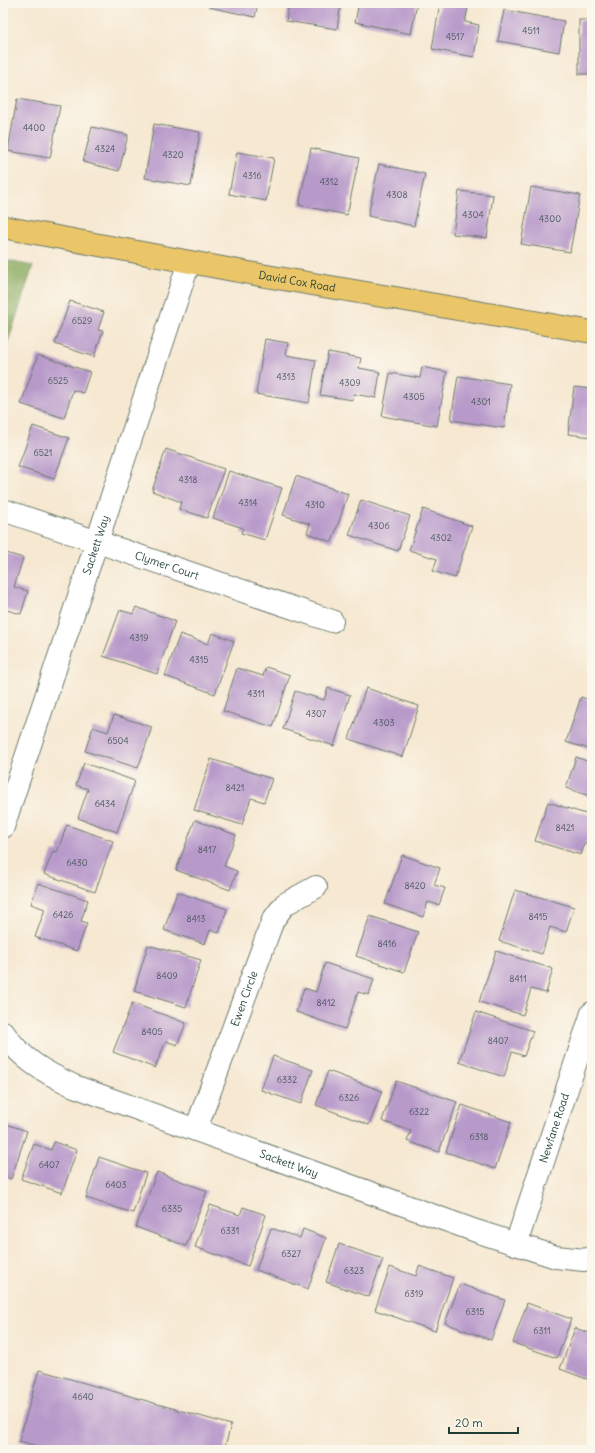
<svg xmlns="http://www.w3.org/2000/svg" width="595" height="1453" font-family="Delius,sans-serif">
<rect width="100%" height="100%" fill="#fbf7ec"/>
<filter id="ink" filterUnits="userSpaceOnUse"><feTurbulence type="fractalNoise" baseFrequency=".025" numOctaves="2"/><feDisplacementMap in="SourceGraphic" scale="8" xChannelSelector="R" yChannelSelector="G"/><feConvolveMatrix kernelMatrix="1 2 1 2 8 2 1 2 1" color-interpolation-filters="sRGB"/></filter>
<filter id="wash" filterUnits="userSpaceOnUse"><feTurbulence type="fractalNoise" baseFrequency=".012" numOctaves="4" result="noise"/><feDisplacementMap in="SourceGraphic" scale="16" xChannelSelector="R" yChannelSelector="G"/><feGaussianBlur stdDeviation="0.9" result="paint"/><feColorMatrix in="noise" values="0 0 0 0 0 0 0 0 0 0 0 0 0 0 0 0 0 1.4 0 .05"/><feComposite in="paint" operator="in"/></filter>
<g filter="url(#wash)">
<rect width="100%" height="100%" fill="#f6e8d1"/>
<polygon fill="#8aaa5f" stroke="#54744a" points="3,260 33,266 3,357"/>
<g id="blocks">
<g fill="#b89aca">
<polygon points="210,3 258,3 255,17 209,7"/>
<polygon points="289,3 341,3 337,29 286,21"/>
<polygon points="359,3 417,3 411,34 355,22"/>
<polygon points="440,3 469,3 465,22 479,25 474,57 432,49"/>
<polygon points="504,10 564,21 559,52 498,41"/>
<rect x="579" y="20" width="13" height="54"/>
<polygon points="17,99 60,106 50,158 8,151"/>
<polygon points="154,124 200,132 191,186 145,178"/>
<polygon points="92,127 128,135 119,171 83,162"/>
<polygon points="311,148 359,158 347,215 299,205"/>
<polygon points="237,152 274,158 266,201 229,194"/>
<polygon points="379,164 425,174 414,226 368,216"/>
<polygon points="531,187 580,195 570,252 521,244"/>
<polygon points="459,191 493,195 487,238 453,234"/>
<polygon points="70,301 104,312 98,330 103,331 94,357 55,344"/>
<polygon points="265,339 288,343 286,355 316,360 309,403 256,394"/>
<polygon points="328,352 361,358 359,368 380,372 376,398 354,394 353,400 320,395"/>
<polygon points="38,355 90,372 83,393 73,390 64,418 21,404"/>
<polygon points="422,367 447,372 437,426 382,416 390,373 420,378"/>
<polygon points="458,376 510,384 504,428 451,420"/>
<polygon points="574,387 592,389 592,437 568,434"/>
<polygon points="33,426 69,438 54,479 18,467"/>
<polygon points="166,449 224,469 207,518 179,509 181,502 152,491"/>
<polygon points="229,471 282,488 265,540 241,533 243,528 213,518"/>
<polygon points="296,476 348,494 332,542 307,533 310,524 283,515"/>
<polygon points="361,500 410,516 398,551 349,535"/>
<polygon points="423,509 472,526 455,578 433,571 437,559 409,550"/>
<polygon points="3,552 23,558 14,587 28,591 21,614 3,609"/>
<polygon points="136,607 175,621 157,674 103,656 120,610 133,614"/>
<polygon points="212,633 234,641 215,694 165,676 180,634 208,644"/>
<polygon points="266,667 290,675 273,727 223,711 237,668 263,676"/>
<polygon points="328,688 350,695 334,746 283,729 295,691 324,700"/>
<polygon points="366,688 419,706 403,757 349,739"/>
<polygon points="581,697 592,701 592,750 566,742"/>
<polygon points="114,715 152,727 138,768 85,751 93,727 108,732"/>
<polygon points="576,757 592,763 592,797 566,788"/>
<polygon points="211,759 272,779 264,802 251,798 242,825 194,810"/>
<polygon points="84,763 135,781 117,832 78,818 88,789 76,785"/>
<polygon points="548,802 592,816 592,844 585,842 581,855 535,841"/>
<polygon points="195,820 236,835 224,866 237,871 230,890 176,870"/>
<polygon points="67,825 113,841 95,892 44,874 53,851 57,852"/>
<polygon points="402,855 440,868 434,885 445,888 439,905 428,902 423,917 385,904"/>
<polygon points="38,883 88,900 81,921 87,923 77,951 35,937 45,909 31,904"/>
<polygon points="515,890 574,907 566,932 550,927 542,954 499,941"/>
<polygon points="177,892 227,909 219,933 210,930 205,944 164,930"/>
<polygon points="370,916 418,932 404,972 356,956"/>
<polygon points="148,945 201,960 186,1007 134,991"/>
<polygon points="496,951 553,969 546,993 531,989 523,1015 479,1002"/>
<polygon points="325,963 374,979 369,995 358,992 345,1029 296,1012 304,988 316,992"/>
<polygon points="132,1003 186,1023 177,1045 166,1041 155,1068 113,1052"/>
<polygon points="476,1012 533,1031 524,1056 512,1052 504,1077 459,1062"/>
<polygon points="273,1056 313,1070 301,1104 261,1090"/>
<polygon points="328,1071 382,1091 369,1125 316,1105"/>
<polygon points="396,1081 457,1102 439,1152 407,1141 411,1131 382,1121"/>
<polygon points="462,1105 511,1122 495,1169 446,1152"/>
<polygon points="3,1123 27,1131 11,1179 3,1176"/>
<polygon points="54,1142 77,1150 62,1193 21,1179 34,1144 51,1150"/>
<polygon points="99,1157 146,1173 133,1213 86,1198"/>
<polygon points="157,1172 207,1191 186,1246 136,1227"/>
<polygon points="210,1205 240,1215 243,1207 266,1215 248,1266 195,1247"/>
<polygon points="271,1228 300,1238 303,1229 326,1238 308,1289 256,1270"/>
<polygon points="339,1244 383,1259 369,1297 326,1282"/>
<polygon points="419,1266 453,1278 435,1331 375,1310 390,1267 416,1276"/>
<polygon points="460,1284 505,1300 491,1340 445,1323"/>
<polygon points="527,1303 571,1319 557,1358 513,1343"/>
<polygon points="575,1328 592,1334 592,1381 560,1369"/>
<polygon points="39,1370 231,1425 224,1450 51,1450 19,1441"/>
</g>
</g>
</g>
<g filter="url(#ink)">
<use href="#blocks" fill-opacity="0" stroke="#6a796b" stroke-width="1"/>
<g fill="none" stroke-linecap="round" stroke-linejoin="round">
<defs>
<g id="minor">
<path id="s1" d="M3 510 332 621"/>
<path id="s2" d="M3 827 189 262"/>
<path id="s3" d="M3 1032C22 1060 44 1072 74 1086L476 1231 556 1257 584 1260 592 1258"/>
<path id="s4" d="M196 1129 273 920 285 904 316 887"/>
<path id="s5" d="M516 1244 592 1013"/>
</g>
<g id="major">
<path id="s6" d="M3 227 249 273 592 332"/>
</g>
</defs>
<use href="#minor" stroke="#6a796b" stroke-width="24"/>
<use href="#major" stroke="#6a796b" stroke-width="24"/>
<use href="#minor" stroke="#fff" stroke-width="22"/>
<use href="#major" stroke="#ebc669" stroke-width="22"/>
</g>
</g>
<g text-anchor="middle" stroke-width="3" stroke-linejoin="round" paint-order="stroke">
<g font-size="9" fill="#45545a">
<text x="531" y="34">4511</text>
<text x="455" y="40">4517</text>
<text x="34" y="131">4400</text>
<text x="105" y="152">4324</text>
<text x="173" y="158">4320</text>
<text x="252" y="179">4316</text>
<text x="329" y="185">4312</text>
<text x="397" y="198">4308</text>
<text x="473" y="218">4304</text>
<text x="550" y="222">4300</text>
<text x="82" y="324">6529</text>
<text x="286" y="380">4313</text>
<text x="58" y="384">6525</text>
<text x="350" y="386">4309</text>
<text x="414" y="400">4305</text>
<text x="481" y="405">4301</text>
<text x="43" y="456">6521</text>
<text x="188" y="483">4318</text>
<text x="248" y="506">4314</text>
<text x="315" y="508">4310</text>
<text x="379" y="529">4306</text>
<text x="441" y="541">4302</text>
<text x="139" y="641">4319</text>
<text x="199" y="663">4315</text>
<text x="256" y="697">4311</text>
<text x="316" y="717">4307</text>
<text x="384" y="726">4303</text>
<text x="118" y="744">6504</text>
<text x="235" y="791">8421</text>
<text x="105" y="807">6434</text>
<text x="565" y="831">8421</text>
<text x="207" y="853">8417</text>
<text x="77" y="866">6430</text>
<text x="415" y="889">8420</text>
<text x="63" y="918">6426</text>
<text x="538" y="920">8415</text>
<text x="196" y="922">8413</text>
<text x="387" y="947">8416</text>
<text x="167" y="979">8409</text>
<text x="518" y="982">8411</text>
<text x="326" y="1006">8412</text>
<text x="152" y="1035">8405</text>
<text x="498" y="1044">8407</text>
<text x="287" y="1083">6332</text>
<text x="349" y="1101">6326</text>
<text x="419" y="1115">6322</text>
<text x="479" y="1140">6318</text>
<text x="49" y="1168">6407</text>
<text x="116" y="1188">6403</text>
<text x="172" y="1212">6335</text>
<text x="230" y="1234">6331</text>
<text x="291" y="1257">6327</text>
<text x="354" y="1274">6323</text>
<text x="414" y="1297">6319</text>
<text x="475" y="1315">6315</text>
<text x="542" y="1334">6311</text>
<text x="83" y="1400">4640</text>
</g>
<g font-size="11" fill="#1f3d34" stroke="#fbf7ec">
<text dy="4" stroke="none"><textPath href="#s6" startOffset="299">David Cox Road</textPath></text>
<text dy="4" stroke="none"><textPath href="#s2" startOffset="297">Sackett Way</textPath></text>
<text dy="4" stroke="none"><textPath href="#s1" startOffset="173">Clymer Court</textPath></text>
<text dy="4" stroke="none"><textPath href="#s4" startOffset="139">Ewen Circle</textPath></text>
<text dy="4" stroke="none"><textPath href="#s5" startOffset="122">Newfane Road</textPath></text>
<text dy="4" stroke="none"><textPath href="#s3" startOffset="319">Sackett Way</textPath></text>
</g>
</g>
<rect width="595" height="1453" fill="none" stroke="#fbf7ec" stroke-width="16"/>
<path d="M449 1427v6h69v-6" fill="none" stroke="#1f3d34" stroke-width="2"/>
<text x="455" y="1427" font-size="12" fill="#1f3d34" stroke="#fbf7ec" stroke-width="3" paint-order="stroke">20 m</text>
</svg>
